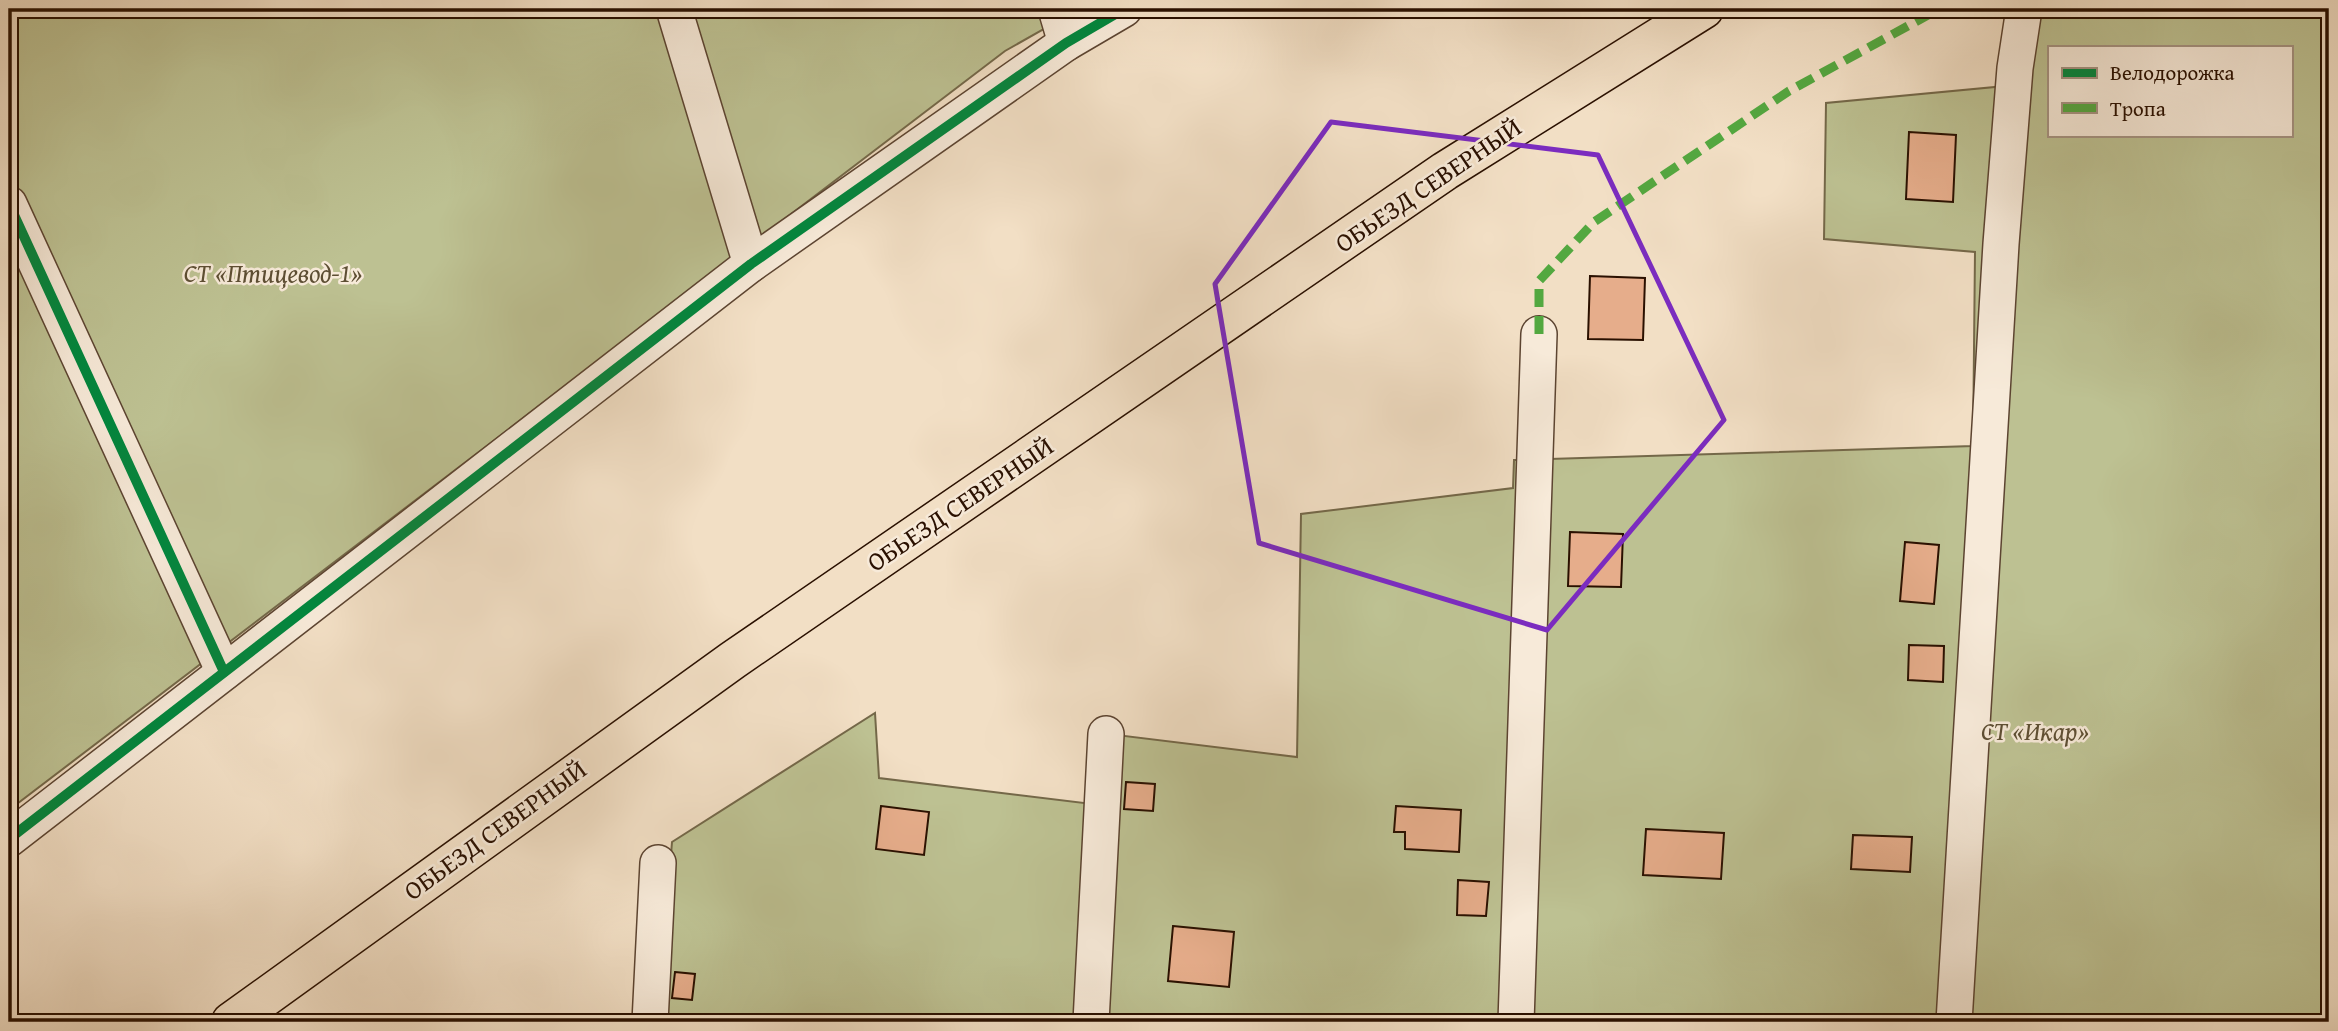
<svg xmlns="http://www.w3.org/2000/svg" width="2338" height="1031" font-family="'Gentium Book Plus',serif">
<rect width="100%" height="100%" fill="#f2dfc5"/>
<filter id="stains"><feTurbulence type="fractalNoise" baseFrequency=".00286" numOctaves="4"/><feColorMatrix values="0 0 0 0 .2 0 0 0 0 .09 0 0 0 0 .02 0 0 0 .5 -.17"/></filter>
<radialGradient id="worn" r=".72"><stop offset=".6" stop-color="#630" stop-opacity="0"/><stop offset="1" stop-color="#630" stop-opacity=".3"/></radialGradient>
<g fill="#bdc192" stroke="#746849" stroke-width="2" fill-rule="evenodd">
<polygon points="9,9 1079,9 1005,51 9,810"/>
<path d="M2007 9H2329V1022H658L672 842 875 713 879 778 1100 805 1117 735 1297 757 1301 514 1513 488 1514 460 1973 446 1975 252 1824 239 1826 103 2005 86ZM2049 47H2291V135H2049Z"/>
</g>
<g fill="#e6ad8b" stroke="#2a1000" stroke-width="2">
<polygon points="1909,132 1956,135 1953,202 1906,199"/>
<polygon points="1590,276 1645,278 1643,340 1588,339"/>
<polygon points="1570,532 1623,534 1621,587 1568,586"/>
<polygon points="1905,542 1939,545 1934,604 1900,601"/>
<polygon points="1909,645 1944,646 1943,682 1908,680"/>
<polygon points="1126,782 1155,784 1153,811 1124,809"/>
<polygon points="881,806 929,812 924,855 876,849"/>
<polygon points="1396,806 1461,810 1459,852 1405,849 1405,832 1394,832"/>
<polygon points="1646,829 1724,833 1721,879 1643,875"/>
<polygon points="1853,835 1912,837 1910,872 1851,869"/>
<polygon points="1458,880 1489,882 1486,916 1457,915"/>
<polygon points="1173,926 1234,932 1229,987 1168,981"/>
<polygon points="675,972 695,974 692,1000 672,998"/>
</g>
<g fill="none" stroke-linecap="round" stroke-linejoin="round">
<defs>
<g id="minor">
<polyline points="674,9 751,264"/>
<polyline points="1056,9 1066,43"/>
<polyline points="9,204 224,672"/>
<polyline points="9,839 751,264 1066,43 1124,9"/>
<polyline points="650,1022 658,863"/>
<polyline points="1091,1022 1106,734"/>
<polyline points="1516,1022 1539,334"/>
<polyline points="1954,1022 2001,244 2015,68 2024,9"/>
</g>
<polyline id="highway" points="231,1022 733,660 1445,171 1704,9"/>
</defs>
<use href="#minor" stroke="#5c4431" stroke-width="38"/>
<use href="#highway" stroke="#2a1000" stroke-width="41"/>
<use href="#minor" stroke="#f7ead9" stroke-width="35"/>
<use href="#highway" stroke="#f2dfc5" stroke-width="38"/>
<polyline stroke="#53a840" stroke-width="9" stroke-dasharray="18 9" stroke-linecap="butt" points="1539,334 1539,281 1594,222 1789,91 1939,9"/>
<defs>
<g id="cycleway">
<polyline points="9,204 224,672"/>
<polyline points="9,839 751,264 1066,43 1124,9"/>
</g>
</defs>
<use href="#cycleway" stroke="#f7ead9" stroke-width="15"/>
<use href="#cycleway" stroke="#00873e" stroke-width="10"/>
</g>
<path fill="none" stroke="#7b2cbf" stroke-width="5" stroke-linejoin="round" d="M1331 122 1598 155 1724 420 1547 630 1259 543 1215 284Z"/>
<g text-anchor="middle" stroke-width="5" stroke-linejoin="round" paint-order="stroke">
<g font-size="26" fill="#2a1000" stroke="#f7ead9">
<text transform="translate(1428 185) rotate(-34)" y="9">ОБЬЕЗД СЕВЕРНЫЙ</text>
<text transform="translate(960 504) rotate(-34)" y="9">ОБЬЕЗД СЕВЕРНЫЙ</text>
<text transform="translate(495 830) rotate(-36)" y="9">ОБЬЕЗД СЕВЕРНЫЙ</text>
</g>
<g font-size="26" font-style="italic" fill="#5d4e33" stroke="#f7ead9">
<text x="273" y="282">СТ «Птицевод-1»</text>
<text x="2035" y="740">СТ «Икар»</text>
</g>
</g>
<rect width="2338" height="1031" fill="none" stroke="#f2dfc5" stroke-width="35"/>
<rect x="10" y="10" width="2317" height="1010" fill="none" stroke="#2a1000" stroke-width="3.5"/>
<rect x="18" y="18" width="2303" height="996" fill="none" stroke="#2a1000" stroke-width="2"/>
<rect x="2048" y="46" width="245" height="91" fill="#f7ead9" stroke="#a59382" stroke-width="2"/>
<rect x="2062" y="68" width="35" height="10" fill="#00873e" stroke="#a59382" stroke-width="2"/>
<text x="2110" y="80" font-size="21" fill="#2a1000">Велодорожка</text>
<rect x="2062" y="103" width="35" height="10" fill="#53a840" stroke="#a59382" stroke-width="2"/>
<text x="2110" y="116" font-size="21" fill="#2a1000">Тропа</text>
<rect width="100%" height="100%" filter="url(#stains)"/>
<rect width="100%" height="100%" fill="url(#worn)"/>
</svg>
